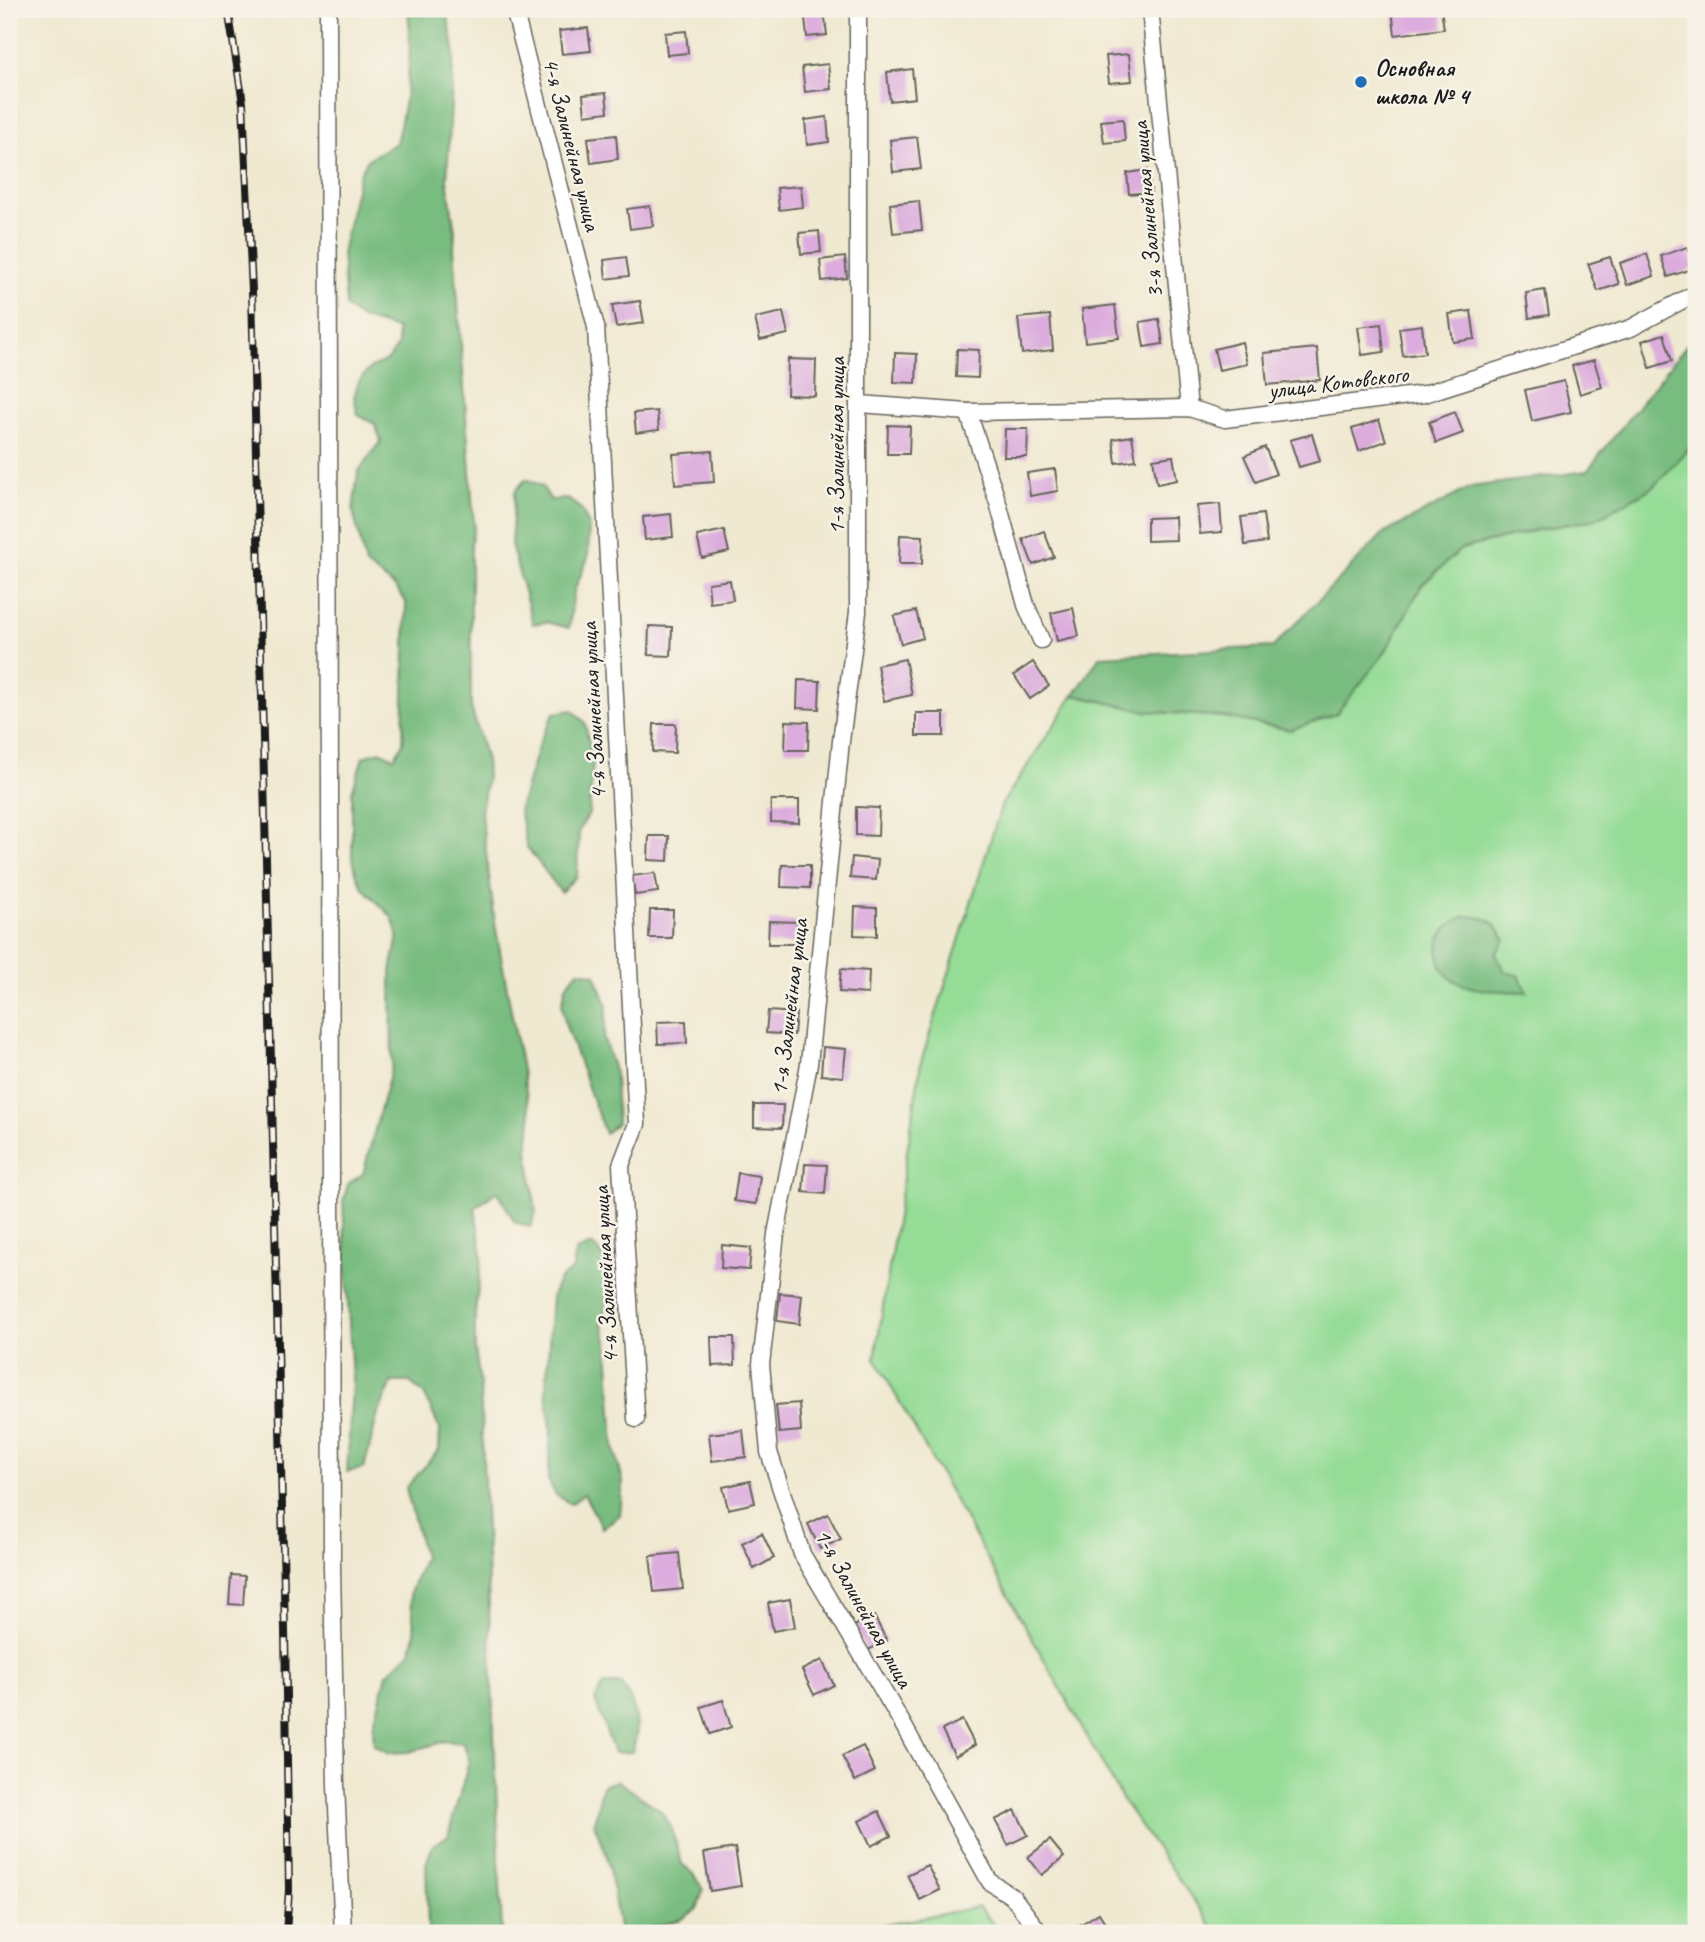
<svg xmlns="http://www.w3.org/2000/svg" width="1705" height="1942" font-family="Caveat,sans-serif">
<rect width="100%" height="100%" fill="#f7f3e8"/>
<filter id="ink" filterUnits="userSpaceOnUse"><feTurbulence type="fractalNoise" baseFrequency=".0143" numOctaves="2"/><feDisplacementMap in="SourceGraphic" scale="14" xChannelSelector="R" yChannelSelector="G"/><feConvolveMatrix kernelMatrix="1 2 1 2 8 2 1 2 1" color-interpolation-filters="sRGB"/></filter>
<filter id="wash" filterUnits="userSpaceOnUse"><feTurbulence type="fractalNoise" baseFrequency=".00686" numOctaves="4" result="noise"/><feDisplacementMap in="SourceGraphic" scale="28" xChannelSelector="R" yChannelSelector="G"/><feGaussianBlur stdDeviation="1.57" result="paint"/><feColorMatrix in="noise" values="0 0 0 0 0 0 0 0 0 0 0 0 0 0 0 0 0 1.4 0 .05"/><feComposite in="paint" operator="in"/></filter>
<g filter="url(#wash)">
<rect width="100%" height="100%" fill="#f0e9d1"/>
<g fill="#95dc96" stroke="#587c59" stroke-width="2">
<polygon points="1696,441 1696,1933 1217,1933 1126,1806 875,1358 921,1062 1002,804 1074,695 1145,711 1224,717 1290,730 1384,654 1422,585 1461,549 1536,530 1596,519 1653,487"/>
<polygon points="978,1907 1002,1933 844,1933"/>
</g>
<g fill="#78bc7f" stroke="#4a6c4e" stroke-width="2">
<path d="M408 9H446L454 48 447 179 455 231 454 248 474 526 471 543V707L486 760 487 778 481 812 495 924 531 1118 528 1151 536 1212 530 1227 515 1222 497 1191 475 1208 482 1257 475 1312V1349L480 1383 502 1933H430L428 1926 426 1864 433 1845 448 1836 469 1761 464 1743 445 1741 409 1752 390 1753 374 1745 373 1727 387 1674 411 1651 415 1633 410 1593 424 1557 406 1488 439 1450 440 1429 424 1394 410 1382H392L378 1414 364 1468 347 1472 352 1383 343 1202 348 1184 363 1174 392 1066 391 971 398 936 392 917 363 888 356 873 352 854V792L363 757 380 751 394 758 403 743 406 602 395 587 366 565 353 511 358 472 381 441 375 424 358 415 354 397 359 381 370 368 389 359 398 345 397 329 360 318 346 307 342 253 359 175 368 159 396 143C407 99 413 54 408 9Z"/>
<polygon points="1696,333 1696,441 1653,487 1596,519 1536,530 1461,549 1422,585 1384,654 1336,714 1291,730 1224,717 1145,711 1074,695 1100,656 1273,647 1383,534 1471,487 1587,471"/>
<polygon points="526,479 542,486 551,500 568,499 581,509 589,525 588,558 574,591 569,628 546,622 533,624 511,544 515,491"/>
<polygon points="572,710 585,723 593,761 589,814 579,830 577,876 561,892 527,847 519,810 539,743 554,713"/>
<path d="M1464 916C1487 917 1494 919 1505 939L1496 954 1504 971 1519 976 1527 992C1497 990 1436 995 1438 949 1439 932 1450 924 1464 916Z"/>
<polygon points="578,971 595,974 607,1005 604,1039 615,1074 617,1123 605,1134 566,1026 562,1005 566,986"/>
<polygon points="592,1245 604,1256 609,1289 602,1323 608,1344 614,1447 623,1482 620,1515 602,1528 584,1494 571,1504 556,1495 548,1480 551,1427 546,1392 552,1296 559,1280 573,1269 576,1251"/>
<path d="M604 1684H621C637 1706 641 1727 632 1752L614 1753 595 1700Z"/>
<polygon points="618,1781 661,1811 671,1827 682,1864 694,1874 703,1890 697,1909 682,1919 649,1929 648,1933 620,1933 607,1856 594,1823 603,1785"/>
</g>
<g id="blocks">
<g fill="#dbacdd">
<polygon points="804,9 824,9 827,35 807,37"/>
<polygon points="1392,9 1441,9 1444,29 1395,35"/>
<polygon points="588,28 591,51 562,54 559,31"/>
<polygon points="686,31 688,53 667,55 665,33"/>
<polygon points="1129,54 1132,81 1109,83 1106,56"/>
<polygon points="828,64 831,89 805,92 802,67"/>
<polygon points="912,69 915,98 890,101 887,72"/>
<polygon points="606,93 608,112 585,115 583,95"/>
<polygon points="827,117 829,142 807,145 805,120"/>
<polygon points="1123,119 1125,141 1104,143 1101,121"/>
<polygon points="616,135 618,159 591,163 588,138"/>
<polygon points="917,137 921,169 893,172 890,140"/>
<polygon points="1148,170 1151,192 1129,194 1127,173"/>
<polygon points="801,186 803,207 779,210 777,188"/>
<polygon points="919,201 922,230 893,233 890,204"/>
<polygon points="650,206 653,226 630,229 627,209"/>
<polygon points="819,231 821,252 801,254 799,233"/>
<polygon points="1687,247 1695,268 1668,277 1661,256"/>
<polygon points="1647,254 1654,276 1627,285 1620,263"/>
<polygon points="626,257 629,276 606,279 604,260"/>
<polygon points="845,257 847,278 822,281 820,260"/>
<polygon points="1610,257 1619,284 1598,291 1588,264"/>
<polygon points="1545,290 1549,315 1529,318 1526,293"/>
<polygon points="640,301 644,323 616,327 612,305"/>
<polygon points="1115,305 1119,338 1085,342 1082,309"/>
<polygon points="1471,311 1475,339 1453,342 1449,314"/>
<polygon points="783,312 788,334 760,340 755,318"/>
<polygon points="1050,315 1053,350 1022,354 1018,318"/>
<polygon points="1159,319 1163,344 1144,347 1140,322"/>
<polygon points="1381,324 1384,352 1362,355 1358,327"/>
<polygon points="1422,325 1425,353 1403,356 1399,328"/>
<polygon points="1664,334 1672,361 1650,368 1642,341"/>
<polygon points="1242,342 1247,364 1219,370 1214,349"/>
<polygon points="1317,348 1320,380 1267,385 1264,353"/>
<polygon points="957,349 979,350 978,378 956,377"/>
<polygon points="895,353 917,354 916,383 894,382"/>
<polygon points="788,359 816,360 815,396 787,395"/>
<polygon points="1594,360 1602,387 1580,394 1572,366"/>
<polygon points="1564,381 1571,412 1532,421 1525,390"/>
<polygon points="657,411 659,430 636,433 634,413"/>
<polygon points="1455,412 1463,433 1436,443 1429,422"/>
<polygon points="1379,420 1386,441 1359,451 1352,429"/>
<polygon points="888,425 910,426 909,454 887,454"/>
<polygon points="1005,429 1028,429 1027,457 1004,457"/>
<polygon points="1312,434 1320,461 1299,467 1290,440"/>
<polygon points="1132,436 1136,460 1116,463 1113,439"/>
<polygon points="1265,447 1276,474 1256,482 1244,456"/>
<polygon points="712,451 714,482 675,485 673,454"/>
<polygon points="1173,456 1177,480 1157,484 1153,459"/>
<polygon points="1055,469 1058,491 1030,496 1027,473"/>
<polygon points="1220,504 1222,532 1200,534 1197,506"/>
<polygon points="671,514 673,537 645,540 643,517"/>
<polygon points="1263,514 1267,542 1245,545 1241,517"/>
<polygon points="1175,517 1176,540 1147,541 1147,518"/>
<polygon points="724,530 729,552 702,558 697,536"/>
<polygon points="1044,531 1054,557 1033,565 1023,539"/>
<polygon points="900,535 923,536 922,564 899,564"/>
<polygon points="730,580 733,600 710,603 708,583"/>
<polygon points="1073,608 1079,636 1057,641 1051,613"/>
<polygon points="916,611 923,638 901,644 894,616"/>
<polygon points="649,626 672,627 671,656 648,655"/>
<polygon points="905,659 912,695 884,701 877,665"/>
<polygon points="1033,662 1049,686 1030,699 1014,675"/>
<polygon points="798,680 820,681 819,709 797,708"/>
<rect x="916" y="713" width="28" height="23"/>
<polygon points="786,721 809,722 808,750 785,750"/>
<polygon points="654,724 676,724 675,753 653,752"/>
<polygon points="771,800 799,800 799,823 771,822"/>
<polygon points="856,807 879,808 878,836 856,835"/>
<polygon points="649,836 669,836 668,861 648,860"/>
<polygon points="852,857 878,860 876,880 850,878"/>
<polygon points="782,865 810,865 810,888 781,887"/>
<polygon points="655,873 658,892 635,895 632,876"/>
<polygon points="855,907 877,908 877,936 854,935"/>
<polygon points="650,910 673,910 672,938 649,938"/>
<polygon points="769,921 797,922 796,944 768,944"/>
<polygon points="841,969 869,971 868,994 839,992"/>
<polygon points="768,1011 796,1013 794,1035 766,1033"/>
<polygon points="686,1021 687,1043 658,1044 657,1022"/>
<polygon points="823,1047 846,1049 843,1077 821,1075"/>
<polygon points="754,1105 783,1105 782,1128 754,1127"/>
<polygon points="805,1164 827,1165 825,1194 803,1192"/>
<polygon points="738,1173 760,1176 756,1204 734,1201"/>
<polygon points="722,1245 751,1248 749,1270 721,1268"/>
<polygon points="780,1293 802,1295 799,1324 777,1321"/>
<polygon points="711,1337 734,1337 735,1365 712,1366"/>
<polygon points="799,1403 801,1431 779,1433 776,1405"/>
<polygon points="743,1430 746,1457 712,1461 709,1434"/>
<polygon points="750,1481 755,1503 728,1509 723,1487"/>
<polygon points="828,1514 841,1539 820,1549 808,1524"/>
<polygon points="762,1533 774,1558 754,1569 742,1543"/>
<polygon points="679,1553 683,1589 654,1592 650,1556"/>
<polygon points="231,1575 245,1576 243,1605 229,1604"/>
<polygon points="790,1599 795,1627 773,1631 768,1603"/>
<polygon points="874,1616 887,1641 866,1651 854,1626"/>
<polygon points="822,1660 834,1685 814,1695 802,1670"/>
<polygon points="723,1700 731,1727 710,1734 701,1707"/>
<polygon points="962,1720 975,1745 955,1756 942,1730"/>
<polygon points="863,1746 875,1771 855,1781 842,1756"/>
<polygon points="1015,1810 1028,1835 1008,1845 995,1820"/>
<polygon points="879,1811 891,1836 871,1846 859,1821"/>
<polygon points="1050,1840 1064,1857 1042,1875 1028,1857"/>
<polygon points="735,1848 741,1886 710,1891 704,1853"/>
<polygon points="927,1865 940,1890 920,1900 907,1875"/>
<polygon points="1099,1913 1111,1932 1078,1933 1075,1928"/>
</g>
</g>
</g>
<g filter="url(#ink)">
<use href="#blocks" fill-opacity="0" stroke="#66645b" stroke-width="2"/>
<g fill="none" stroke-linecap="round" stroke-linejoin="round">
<defs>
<g id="street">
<polyline points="328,9 332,1566 336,1786 343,1933"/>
<polyline points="514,9 596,327 637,1124 621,1165 636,1419"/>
<polyline points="858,9 858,612 841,741 809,1064 776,1234 761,1364 769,1452 802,1554 901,1721 990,1882 1013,1897 1040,1933"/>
<polyline points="1150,9 1189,408"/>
<polyline points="860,404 968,412 1189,408 1225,419 1424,394 1631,328 1696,293"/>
<polyline points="968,412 998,503 1026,605 1041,640"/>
</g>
</defs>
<use href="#street" stroke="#66645b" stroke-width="19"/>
<use href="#street" stroke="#fff" stroke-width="16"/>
<defs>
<polyline id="rail" points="228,9 243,103 252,291 285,1630 289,1890 286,1933"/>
</defs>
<use href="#rail" stroke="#1c1c1c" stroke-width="8"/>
<use href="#rail" stroke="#f7f3e8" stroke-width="5" stroke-dasharray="16" stroke-linecap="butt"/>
</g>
</g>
<circle fill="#1f6fb2" stroke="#f7f3e8" stroke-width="2.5" cx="1361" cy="82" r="7"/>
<g text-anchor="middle" stroke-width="5" stroke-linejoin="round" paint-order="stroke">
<g font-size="24" font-weight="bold" fill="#1c1c1c" stroke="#f7f3e8" text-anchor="start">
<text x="1375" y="76">Основная<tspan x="1375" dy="28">школа № 4</tspan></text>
</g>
<g font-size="24" fill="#1c1c1c" stroke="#f7f3e8">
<text transform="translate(572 144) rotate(76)" y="8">4-я Залинейная улица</text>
<text transform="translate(1147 210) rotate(-95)" y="8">3-я Залинейная улица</text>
<text transform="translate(1338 382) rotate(-7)" y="8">улица Котовского</text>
<text transform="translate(836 446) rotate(-90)" y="8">1-я Залинейная улица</text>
<text transform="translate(593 711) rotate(-93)" y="8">4-я Залинейная улица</text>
<text transform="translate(789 1007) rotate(-83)" y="8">1-я Залинейная улица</text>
<text transform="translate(605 1275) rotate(-93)" y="8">4-я Залинейная улица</text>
<text transform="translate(864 1608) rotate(61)" y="8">1-я Залинейная улица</text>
</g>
</g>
<rect width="1705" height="1942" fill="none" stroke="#f7f3e8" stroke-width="35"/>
</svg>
